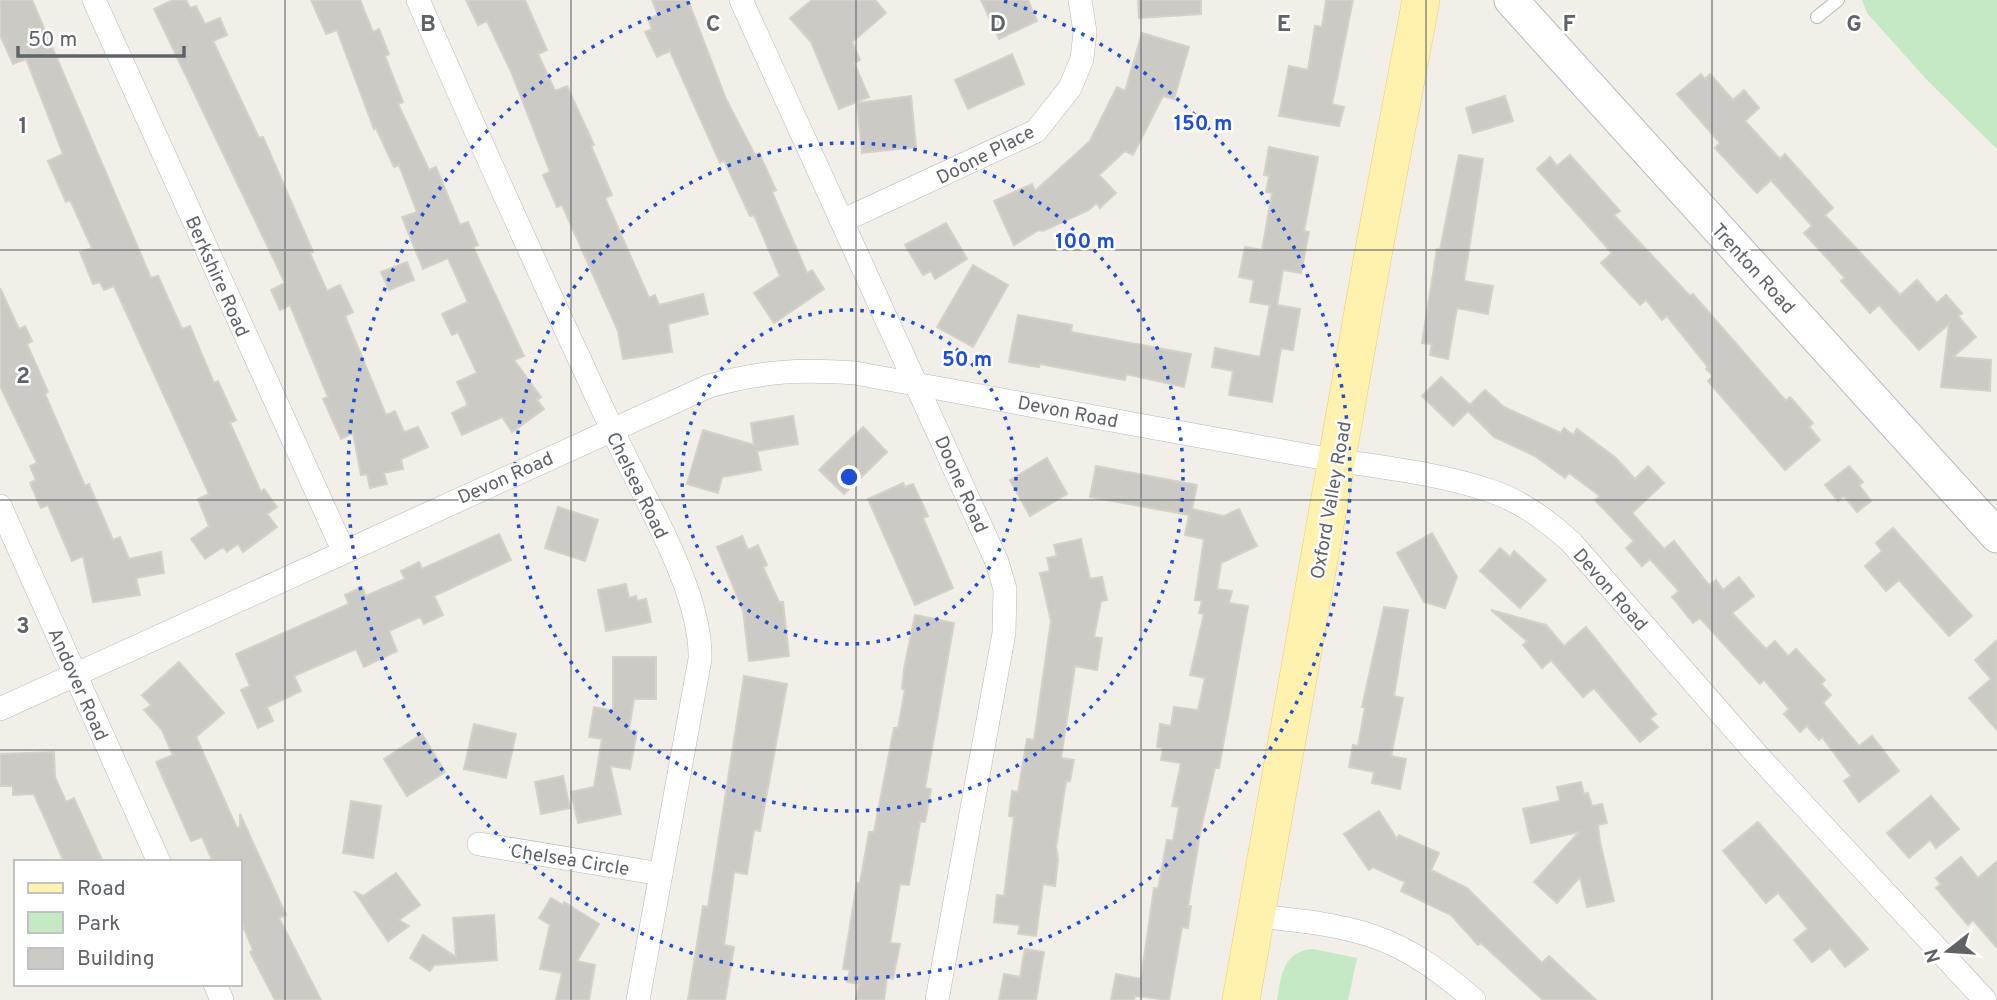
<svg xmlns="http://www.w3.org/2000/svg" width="1997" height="1000" font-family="Overpass,sans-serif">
<rect width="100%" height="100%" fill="#f1efe8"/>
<g fill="#c5e8c5">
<polygon points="1862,0 1997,0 1997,149 1927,80 1867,13"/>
<path d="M1313 949 1357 958 1348 1000H1277C1281 976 1283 951 1313 949Z"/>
</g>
<g fill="#cccac5" stroke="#d6d1c6" stroke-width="2">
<polygon points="0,0 32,0 151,278 158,276 182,329 190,326 214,383 218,381 236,420 230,423 261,492 264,489 277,507 267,514 277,527 243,552 238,544 227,552 223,547 205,559 191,539 209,526 198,499 209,494 114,286 104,290 100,282 93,284 80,252 92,248 70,200 66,202 48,161 63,154 26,59 13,64 0,35"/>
<polygon points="173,0 186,0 190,8 196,6 205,24 220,18 227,35 213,41 259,138 263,137 313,252 310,253 327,291 340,285 353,312 345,316 386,415 395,411 404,432 418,427 428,447 401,459 403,469 384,473 387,484 370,488 367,474 361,475 353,433 341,439 323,399 328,397 290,305 280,310 271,290 285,283 154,9"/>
<polygon points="311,0 360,0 373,32 379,29 389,54 385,56 403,102 398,104 429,170 436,167 460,225 468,222 478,245 473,247 524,356 514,360 541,397 537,400 544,409 512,432 502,417 462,435 452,413 468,405 457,382 477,373 458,332 452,335 442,314 468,302 448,258 423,269 402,217 417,212 399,165 394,167 376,128 374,129 337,30 326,34"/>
<polygon points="466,0 525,0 547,50 538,54 555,91 567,86 594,145 591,146 612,195 605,198 649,298 655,295 659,305 703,294 708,314 668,324 672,352 623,359 618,331 562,205 557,207 543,175 550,172 512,74 487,21 478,25"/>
<polygon points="652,0 688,0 726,99 755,155 759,153 776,190 772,192 807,273 812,270 824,289 774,323 754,293 780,276 754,215 750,216 724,160 720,163 670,51 657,57 645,32 652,29 648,19 658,15"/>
<polygon points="812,0 875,0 886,13 852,42 860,60 854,63 869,97 839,109 811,42 790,18"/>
<polygon points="981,0 1028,0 1037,21 999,39"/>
<polygon points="1138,0 1201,0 1201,14 1139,18"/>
<polygon points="1326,0 1353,0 1332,104 1344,107 1339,126 1279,116 1289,66 1308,70 1315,26 1322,27"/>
<polygon points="1142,33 1189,47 1174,99 1163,96 1133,155 1125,151 1099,175 1116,193 1100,208 1096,203 1089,210 1043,231 1039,230 1014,245 994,201 1032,184 1035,191 1090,141 1117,87 1125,91"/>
<polygon points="1012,54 1024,84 968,109 955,80"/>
<polygon points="1701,74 1705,79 1710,74 1733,100 1744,90 1759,108 1745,121 1780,159 1785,154 1833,208 1825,215 1900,295 1917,280 1937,303 1946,295 1962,313 1958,316 1976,337 1953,357 1991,360 1990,391 1941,387 1949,324 1919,350 1879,305 1870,313 1841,281 1845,278 1804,233 1812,226 1771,180 1757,193 1715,148 1720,143 1677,94"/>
<polygon points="911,96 916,147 862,153 857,103"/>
<polygon points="1505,96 1513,121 1473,133 1466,108"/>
<polygon points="1269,147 1318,157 1304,231 1309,232 1301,273 1283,270 1277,305 1300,309 1293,350 1281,348 1272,402 1229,395 1233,371 1212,367 1215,348 1260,357 1270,305 1250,302 1254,280 1239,277 1245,247 1262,250 1272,193 1266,192 1269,176 1264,175"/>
<polygon points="1459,155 1483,159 1464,281 1493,286 1488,314 1457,308 1448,359 1430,355 1432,344 1422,343 1437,249 1440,250"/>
<polygon points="1570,155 1620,211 1614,215 1690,296 1693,294 1786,401 1790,397 1813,423 1809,427 1820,440 1785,470 1708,381 1713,376 1706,369 1708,367 1667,316 1662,320 1646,300 1640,305 1601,263 1612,253 1537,169 1550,157 1557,166"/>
<polygon points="946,223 967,259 935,279 931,271 923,275 905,245"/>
<polygon points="407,262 414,280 389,290 381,272"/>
<polygon points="973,265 1008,285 973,347 937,327"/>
<polygon points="0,288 19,329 25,326 32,341 27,344 48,392 45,394 85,486 89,484 113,540 120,537 129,559 161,552 164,573 136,578 140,595 93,602 83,556 72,561 48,505 41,508 30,483 36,480 30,466 37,463 0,386"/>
<polygon points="1018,315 1072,325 1071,332 1191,354 1184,387 1126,374 1125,380 1040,364 1039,367 1009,362"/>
<polygon points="1441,377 1470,405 1485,390 1504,407 1561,433 1564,428 1573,435 1577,429 1616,458 1635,479 1648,466 1664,483 1632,513 1664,549 1674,541 1709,585 1716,580 1723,590 1739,577 1754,596 1732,613 1766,649 1775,641 1788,656 1796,649 1825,680 1821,684 1831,695 1823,703 1859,746 1872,736 1899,771 1859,802 1844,781 1851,776 1822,737 1819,740 1807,726 1800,732 1784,714 1789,709 1764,680 1760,684 1700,618 1693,623 1672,597 1679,591 1650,559 1642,566 1626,548 1634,541 1595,500 1600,496 1569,473 1565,478 1535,456 1494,437 1468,411 1453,426 1422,396"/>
<polygon points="793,416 798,444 757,451 761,470 722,477 718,493 687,484 703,430 754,445 751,423"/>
<polygon points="863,427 887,452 844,494 819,470"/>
<polygon points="1047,458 1067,494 1030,516 1010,480"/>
<polygon points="1096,466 1197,485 1192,509 1224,516 1239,509 1257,546 1221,563 1217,589 1232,591 1229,603 1248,606 1219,768 1215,768 1201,828 1188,906 1191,906 1188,928 1182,927 1169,1000 1135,996 1134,1000 1111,1000 1116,974 1141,979 1154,888 1158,889 1167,840 1173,841 1179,807 1172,806 1181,763 1161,760 1163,748 1157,747 1160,724 1171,726 1174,707 1198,710 1205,678 1190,675 1204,614 1199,613 1202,601 1195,600 1204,539 1185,535 1189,515 1090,497"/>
<polygon points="1849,466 1863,482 1859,485 1871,501 1857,512 1844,496 1838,501 1825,485"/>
<polygon points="903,483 905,487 913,484 928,516 923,518 953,588 915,605 868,499"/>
<polygon points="558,507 598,520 585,561 545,548"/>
<polygon points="1893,528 1972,616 1949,636 1899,580 1886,591 1865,566 1882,551 1876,543"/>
<polygon points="1432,533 1457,577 1445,608 1424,602 1397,553"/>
<polygon points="499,534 511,560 434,596 443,615 424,624 420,617 389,631 397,651 364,667 356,649 294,676 301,691 267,707 273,721 258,728 241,690 250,686 236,654 349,604 345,595 362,587 366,596 405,579 401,571 419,562 422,569"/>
<polygon points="742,536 748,550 758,545 767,565 763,567 779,602 783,602 789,656 749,661 743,610 717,547"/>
<polygon points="1081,539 1090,579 1102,577 1107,600 1101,601 1094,637 1102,638 1097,670 1075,666 1061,758 1074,760 1070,781 1066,781 1056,847 1058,859 1055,886 1043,884 1036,936 1018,934 1020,925 994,922 997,895 1004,896 1014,817 1009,816 1012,791 1018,792 1027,739 1034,740 1051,621 1040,573 1050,571 1047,558 1057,556 1054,545"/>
<polygon points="1500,548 1510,557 1514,551 1546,580 1520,608 1480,571"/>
<polygon points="626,584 629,598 636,596 637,601 646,599 651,622 606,631 598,590"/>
<polygon points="1384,607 1408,610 1394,696 1403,698 1391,756 1406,759 1400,789 1372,783 1374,772 1349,767 1353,745 1358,746 1365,707 1362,707"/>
<polygon points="1491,610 1546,625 1564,646 1586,627 1656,714 1650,719 1658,727 1640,742 1594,688 1583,697 1551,660 1542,668 1523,645 1527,641"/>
<polygon points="915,615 954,623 925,788 931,789 925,822 920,822 909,885 900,884 890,943 900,944 893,979 887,977 884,1000 856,1000 859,984 847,982 850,970 843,969 857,883 860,883 869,832 874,832 894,728 898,728 905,690 902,689 904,669"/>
<polygon points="1997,640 1997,730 1969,698 1991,679 1975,660"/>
<polygon points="613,657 656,657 656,699 634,699 629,730 637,731 630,769 610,766 621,814 578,823 571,792 594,787 602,739 589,737 594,707 613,711"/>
<polygon points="179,662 224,713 196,737 237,828 240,827 240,814 286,915 279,918 321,1000 275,1000 250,952 253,950 240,919 240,862 213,862 202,837 191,841 156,762 173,755 162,730 144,710 151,705 142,695"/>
<polygon points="744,676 787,684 760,831 754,830 747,874 734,872 724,945 734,947 725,1000 688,1000 703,906 708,907"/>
<polygon points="474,724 516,734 506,778 464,769"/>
<polygon points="422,734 445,772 407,796 384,759"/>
<polygon points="54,752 55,777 66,802 74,798 103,862 64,862 34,794 13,795 13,786 0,786 0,754"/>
<polygon points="563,776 570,808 541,814 535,782"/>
<polygon points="1581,782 1584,794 1588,793 1592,806 1602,804 1607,823 1598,825 1600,842 1614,901 1587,907 1580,877 1557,903 1534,882 1579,832 1531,843 1523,809 1560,801 1557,787"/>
<polygon points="1931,796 1959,829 1936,848 1930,840 1909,858 1887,833"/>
<polygon points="351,801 381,806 373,858 343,853"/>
<polygon points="1379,811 1397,839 1399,835 1439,853 1431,870 1467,888 1542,963 1549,956 1596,1000 1543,1000 1481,943 1478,945 1451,915 1401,891 1405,882 1373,867 1369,870 1344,834"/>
<polygon points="1758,822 1868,949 1845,967 1830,948 1812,962 1794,940 1808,929 1778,893 1766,903 1723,851"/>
<polygon points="1961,857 1978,878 1997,861 1997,948 1973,920 1968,925 1936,888 1941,884 1936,878"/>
<polygon points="396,873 420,905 399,920 409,926 388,941 354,891 363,896"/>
<polygon points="551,898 563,905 564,902 599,924 577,961 595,965 589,1000 556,1000 562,973 540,969 550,925 539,918"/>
<polygon points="494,915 497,960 434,965 430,971 410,958 423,935 456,957 453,918"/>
<polygon points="1025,949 1044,952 1036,1000 999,1000 1004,974 1020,977"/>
</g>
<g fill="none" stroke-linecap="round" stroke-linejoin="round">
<defs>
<polyline id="service" points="1817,17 1838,0"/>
<g id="minor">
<polyline points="94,0 343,550"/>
<path d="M418 0C481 143 545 286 611 427 640 492 702 589 700 659L638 1000"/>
<polyline points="741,0 997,562 1005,589 1004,633 937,1000"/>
<polyline points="842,221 1036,131 1070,88 1082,59 1085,32 1080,0"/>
<polyline points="0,506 159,862"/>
<path d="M0 709 709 386C762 371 800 369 855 373 1003 401 1151 427 1299 454 1363 466 1429 470 1491 491 1521 501 1548 521 1571 542L1759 757 1985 1000"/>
<polyline points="479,844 661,874"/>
<path d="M1256 916C1356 926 1396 932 1474 1000"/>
<polyline points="215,984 222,1000"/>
</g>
<polyline id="secondary" points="1511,0 1997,536"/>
<polyline id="primary" points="1241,1000 1373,255 1421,0"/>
</defs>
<use href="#service" stroke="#b5b8bc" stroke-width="14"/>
<use href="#minor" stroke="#b5b8bc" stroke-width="24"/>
<use href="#secondary" stroke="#b6babf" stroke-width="35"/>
<use href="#primary" stroke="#f2c960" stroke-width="38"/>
<use href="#service" stroke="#fff" stroke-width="12"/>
<use href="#minor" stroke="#fff" stroke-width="23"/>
<use href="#secondary" stroke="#fff" stroke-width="33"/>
<use href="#primary" stroke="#fff2af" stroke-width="37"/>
</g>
<path fill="none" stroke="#5f6368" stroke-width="2" stroke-opacity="0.55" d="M285 0V1000M571 0V1000M856 0V1000M1141 0V1000M1426 0V1000M1712 0V1000M0 250H1997M0 500H1997M0 750H1997"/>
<g fill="none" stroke="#1d4ed8" stroke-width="3.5" stroke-dasharray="3.5 7">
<circle cx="849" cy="477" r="167"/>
<circle cx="849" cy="477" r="334"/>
<path d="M1004 1A501 501 0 1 1 694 1"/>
</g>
<g text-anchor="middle" stroke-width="5" stroke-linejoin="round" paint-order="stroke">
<g font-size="19" fill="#5f6368" stroke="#fff">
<text transform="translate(985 154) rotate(-27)" y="7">Doone Place</text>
<text transform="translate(1754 268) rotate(48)" y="7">Trenton Road</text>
<text transform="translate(218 276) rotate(66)" y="7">Berkshire Road</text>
<text transform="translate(1068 411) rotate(11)" y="7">Devon Road</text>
<text transform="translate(505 477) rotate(-24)" y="7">Devon Road</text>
<text transform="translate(962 484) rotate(66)" y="7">Doone Road</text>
<text transform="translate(638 485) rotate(64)" y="7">Chelsea Road</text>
<text transform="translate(1330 500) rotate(-80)" y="7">Oxford Valley Road</text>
<text transform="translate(1611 589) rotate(49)" y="7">Devon Road</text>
<text transform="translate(79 684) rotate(66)" y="7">Andover Road</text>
<text transform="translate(570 859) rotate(9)" y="7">Chelsea Circle</text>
</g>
</g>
<g font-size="23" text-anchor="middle" font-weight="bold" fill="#5f6368" stroke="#fff" stroke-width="5" stroke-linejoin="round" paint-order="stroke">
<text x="428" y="31">B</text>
<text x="713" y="31">C</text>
<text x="998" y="31">D</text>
<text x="1284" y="31">E</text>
<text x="1569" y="31">F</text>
<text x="1854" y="31">G</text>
<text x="23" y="133">1</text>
<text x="23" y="383">2</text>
<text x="23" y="633">3</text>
</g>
<circle cx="849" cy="477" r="10" fill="#1d4ed8" stroke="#fff" stroke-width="3.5"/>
<g font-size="21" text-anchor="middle" font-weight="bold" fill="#1d4ed8" stroke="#fff" stroke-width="5" stroke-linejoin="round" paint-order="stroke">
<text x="1203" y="130">150 m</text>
<text x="1085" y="248">100 m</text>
<text x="967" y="366">50 m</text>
</g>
<rect x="14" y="860" width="228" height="126" fill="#ffffff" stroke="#bfc1c3" stroke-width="2"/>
<rect x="28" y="883" width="35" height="10" fill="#fff2af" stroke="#bfc1c3" stroke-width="2"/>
<text x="77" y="895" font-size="21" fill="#5f6368">Road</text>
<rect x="28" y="912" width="35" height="21" fill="#c5e8c5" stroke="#bfc1c3" stroke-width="2"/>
<text x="77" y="930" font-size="21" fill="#5f6368">Park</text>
<rect x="28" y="948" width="35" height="21" fill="#cccac5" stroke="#bfc1c3" stroke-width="2"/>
<text x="77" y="965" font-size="21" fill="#5f6368">Building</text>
<g transform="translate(1948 951) rotate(253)" stroke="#ffffff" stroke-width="5" paint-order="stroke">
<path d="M0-5L12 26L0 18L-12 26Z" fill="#5f6368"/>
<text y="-10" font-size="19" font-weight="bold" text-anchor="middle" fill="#5f6368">N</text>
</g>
<path d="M18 46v10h166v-10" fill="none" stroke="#5f6368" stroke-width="3.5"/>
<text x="28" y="46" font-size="21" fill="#5f6368" stroke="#ffffff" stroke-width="5" paint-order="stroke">50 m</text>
</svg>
